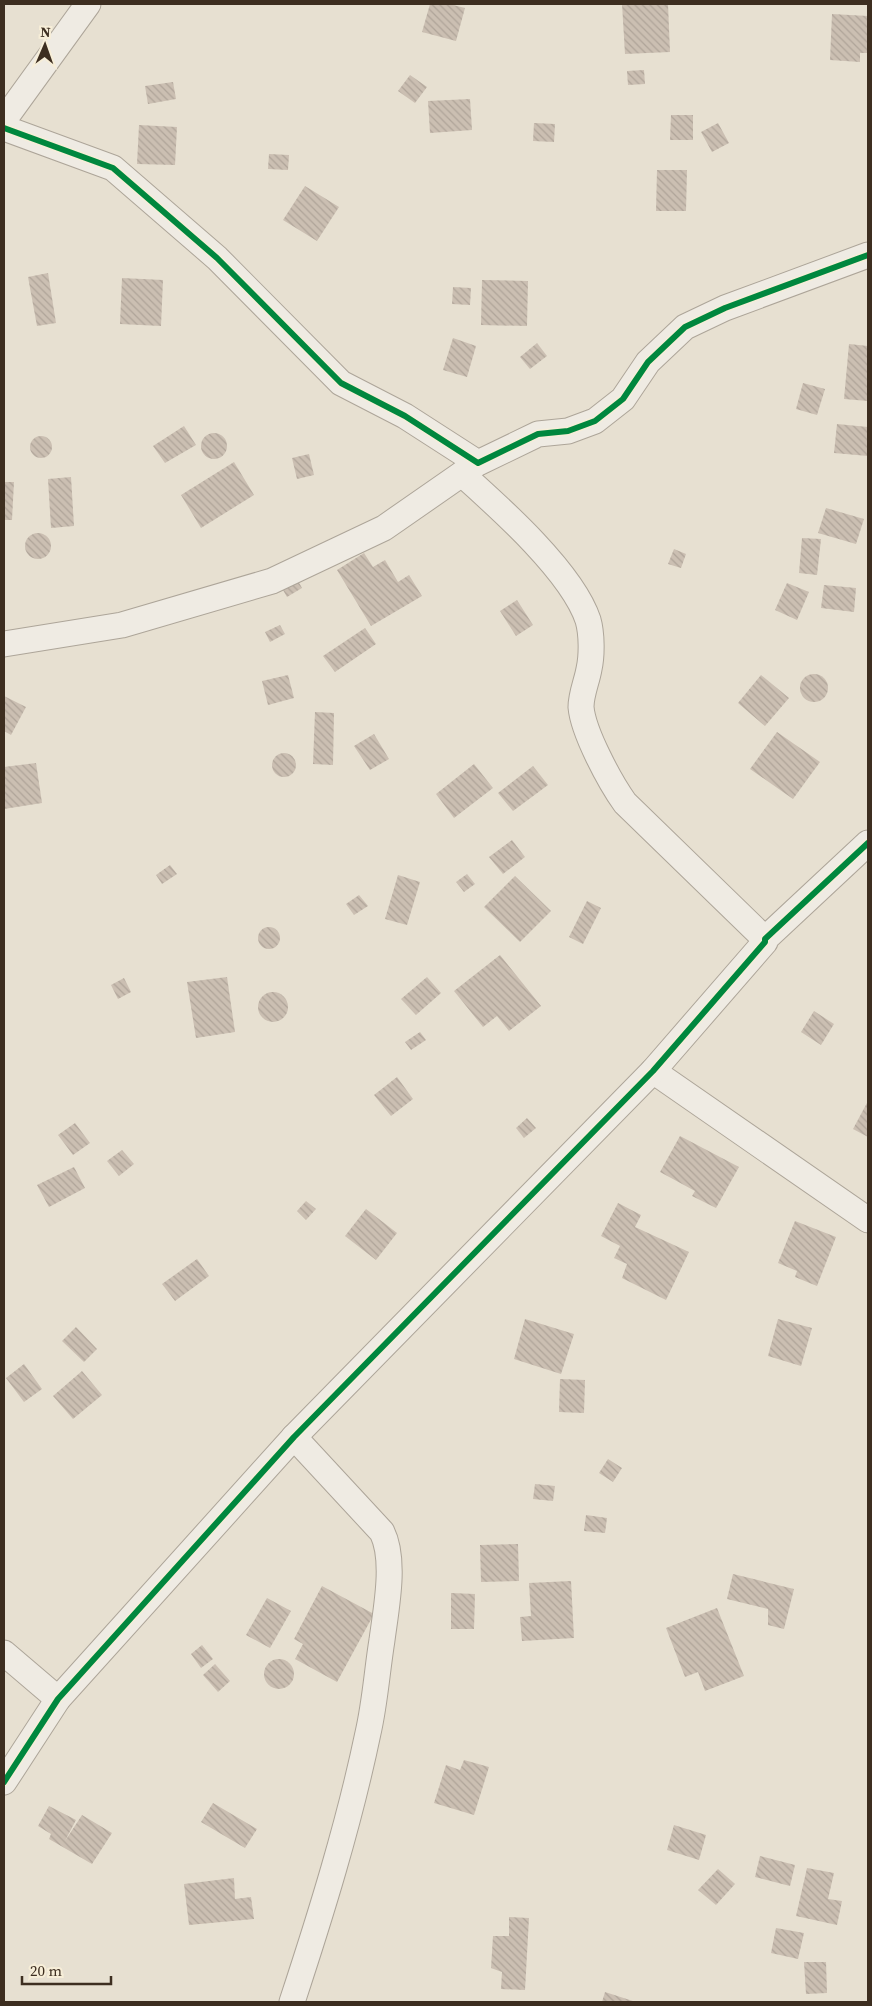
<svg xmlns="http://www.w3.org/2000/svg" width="872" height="2006" font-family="'Source Serif 4',serif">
<defs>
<pattern id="building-back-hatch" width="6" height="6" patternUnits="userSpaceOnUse" patternTransform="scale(1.25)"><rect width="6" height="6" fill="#cbbfb2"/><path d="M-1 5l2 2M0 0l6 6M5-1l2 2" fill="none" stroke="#afa499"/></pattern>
</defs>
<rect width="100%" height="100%" fill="#e7e0d1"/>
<g fill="url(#building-back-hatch)">
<polygon points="430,4 449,4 465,8 456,41 422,32"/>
<polygon points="622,4 668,4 670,52 625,54"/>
<polygon points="832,14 868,16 868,53 860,53 860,62 830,60"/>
<polygon points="644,70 645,84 628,85 627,71"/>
<polygon points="410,75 427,87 415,103 398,91"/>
<polygon points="173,82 176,99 148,104 145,86"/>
<polygon points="470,99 472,130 430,133 428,101"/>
<polygon points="671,115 693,115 693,140 670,140"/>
<polygon points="534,123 555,124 554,142 533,141"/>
<polygon points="718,123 729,143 712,152 701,132"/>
<polygon points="139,125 177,127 175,165 137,164"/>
<polygon points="269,154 289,155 288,170 268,169"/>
<polygon points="657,170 687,170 686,211 656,211"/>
<polygon points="305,186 339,207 317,241 283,220"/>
<polygon points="48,273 56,323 37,326 28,277"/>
<polygon points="122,278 163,280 161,326 120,324"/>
<polygon points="482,280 528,281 527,326 481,325"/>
<polygon points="453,287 471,288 470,305 452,304"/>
<polygon points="453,338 476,346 467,377 443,370"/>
<polygon points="537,343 547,356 530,369 520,357"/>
<polygon points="849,344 868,346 868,401 844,399"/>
<polygon points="803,383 825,389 817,415 796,409"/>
<polygon points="837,424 868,427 868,456 834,453"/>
<polygon points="184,426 196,445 165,463 153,446"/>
<circle cx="214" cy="446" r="13"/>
<circle cx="41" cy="447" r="11"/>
<polygon points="309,454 314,475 297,479 292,458"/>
<polygon points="234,462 254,495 201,528 181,495"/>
<polygon points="71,477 74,526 51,528 48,479"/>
<polygon points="4,482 14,482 12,520 4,520"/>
<polygon points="826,508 864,519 856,544 818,533"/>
<circle cx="38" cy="546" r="13"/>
<polygon points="802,538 821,539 817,575 799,573"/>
<polygon points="674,549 686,554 681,568 668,564"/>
<polygon points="364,553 373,567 385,560 398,582 409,575 422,596 371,626 337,570"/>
<polygon points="294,574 302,588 287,597 279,583"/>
<polygon points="787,583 809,592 797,620 775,610"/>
<polygon points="824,585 856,588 854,612 821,608"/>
<polygon points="517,600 533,625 516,636 500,611"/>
<polygon points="280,625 285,634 270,642 265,632"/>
<polygon points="365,628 376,644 335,672 323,656"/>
<circle cx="814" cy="688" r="14"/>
<polygon points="288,675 294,698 268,705 262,681"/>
<polygon points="761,675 789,698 765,726 738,703"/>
<polygon points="4,696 26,707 11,735 4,731"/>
<polygon points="315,712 334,713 333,765 313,764"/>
<polygon points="777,732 820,762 793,799 750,769"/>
<polygon points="374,734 389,759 370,770 354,746"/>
<circle cx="284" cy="765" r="12"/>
<polygon points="36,763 42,803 4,809 4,767"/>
<polygon points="474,764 493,788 454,818 436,794"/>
<polygon points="533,766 548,785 513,811 498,793"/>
<polygon points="512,840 525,857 503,874 489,857"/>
<polygon points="170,865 177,874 162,884 156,875"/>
<polygon points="467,874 475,884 464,892 456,882"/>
<polygon points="398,875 420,882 407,925 385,919"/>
<polygon points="515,876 551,911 520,942 484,907"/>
<polygon points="359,895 368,906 354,915 346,904"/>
<polygon points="587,901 601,908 583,944 569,937"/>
<circle cx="269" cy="938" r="11"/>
<polygon points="500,955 541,1006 509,1031 497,1016 483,1027 454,991"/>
<polygon points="227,977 235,1032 196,1038 187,982"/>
<polygon points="427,977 441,993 416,1015 401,999"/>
<polygon points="124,978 131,992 118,999 111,985"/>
<circle cx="273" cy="1007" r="15"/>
<polygon points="814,1011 834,1024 821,1045 801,1032"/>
<polygon points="420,1032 426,1040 411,1050 405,1042"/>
<polygon points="397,1077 413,1099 391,1116 374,1095"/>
<polygon points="868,1101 868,1137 853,1129"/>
<polygon points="527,1118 536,1128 524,1138 516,1128"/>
<polygon points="75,1123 90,1143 73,1155 58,1135"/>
<polygon points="680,1136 739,1167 716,1208 692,1196 695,1191 660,1172"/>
<polygon points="122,1150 134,1164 119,1176 107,1161"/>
<polygon points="74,1167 85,1188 49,1207 37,1185"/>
<polygon points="306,1201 316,1209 306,1220 297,1211"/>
<polygon points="618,1203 641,1215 635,1227 689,1252 666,1300 622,1278 627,1264 614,1258 620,1246 601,1236"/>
<polygon points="366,1209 397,1233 376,1260 345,1236"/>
<polygon points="795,1221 836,1237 817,1286 795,1277 797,1271 778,1263"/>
<polygon points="197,1259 209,1276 175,1301 162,1284"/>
<polygon points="525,1319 574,1334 561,1374 514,1359"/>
<polygon points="778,1319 812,1328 801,1366 768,1356"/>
<polygon points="76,1327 97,1349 84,1362 62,1341"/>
<polygon points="24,1364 42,1389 24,1402 6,1378"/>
<polygon points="82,1371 102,1395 73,1419 53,1396"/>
<polygon points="560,1379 585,1380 584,1413 559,1412"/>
<polygon points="608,1459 622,1468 613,1482 599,1473"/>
<polygon points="535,1484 555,1486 553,1501 533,1499"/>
<polygon points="586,1515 607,1518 605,1533 584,1531"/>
<polygon points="518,1544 519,1581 481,1582 480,1545"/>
<polygon points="733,1574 794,1589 784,1629 768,1625 768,1609 727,1599"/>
<polygon points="571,1581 574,1638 522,1641 520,1617 531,1616 529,1583"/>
<polygon points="322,1586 374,1614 337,1682 295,1659 303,1644 294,1639"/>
<polygon points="451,1593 475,1594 474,1629 451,1629"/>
<polygon points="267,1598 291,1611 270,1648 246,1635"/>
<polygon points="717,1608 744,1676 705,1691 698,1672 685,1677 666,1628"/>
<polygon points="202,1645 213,1659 201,1668 191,1654"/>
<circle cx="279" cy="1674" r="15"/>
<polygon points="215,1664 230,1681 218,1692 203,1675"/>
<polygon points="464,1760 489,1767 474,1815 434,1803 446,1765 460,1770"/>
<polygon points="213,1803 257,1829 245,1848 201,1822"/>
<polygon points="49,1806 76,1820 65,1841 82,1815 112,1833 92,1864 49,1839 51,1834 38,1826"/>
<polygon points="674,1825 706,1835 699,1860 667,1850"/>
<polygon points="760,1856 795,1865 790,1886 755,1877"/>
<polygon points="807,1868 834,1873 828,1899 842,1901 837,1925 796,1916"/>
<polygon points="718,1869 735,1884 716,1905 698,1890"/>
<polygon points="234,1878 235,1899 251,1897 254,1919 189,1925 184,1884"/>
<polygon points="509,1917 529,1918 525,1990 501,1989 502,1972 491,1968 493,1936 509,1936"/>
<polygon points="776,1928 804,1933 798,1959 771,1953"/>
<polygon points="804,1962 826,1962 827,1993 806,1994"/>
<polygon points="605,1992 636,2002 602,2002"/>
</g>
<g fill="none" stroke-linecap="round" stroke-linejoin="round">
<defs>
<g id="street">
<polyline points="4,120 88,4"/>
<polyline points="4,128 113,168 217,258 341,383 405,416 478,463 538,434 568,431 595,421 623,399 648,362 685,327 725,308 868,255"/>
<path d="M462 474C500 508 572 572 588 620 592 634 592 656 589 669 587 681 581 694 581 707 583 732 610 782 625 803L765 939"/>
<polyline points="4,644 122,625 272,581 384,528 476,464"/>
<polyline points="653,1071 868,1220"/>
<polyline points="4,1653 58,1699"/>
<polyline points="4,1782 58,1699 294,1437 653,1071 765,942 765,939 868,843"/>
<path d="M292 2002C321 1914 349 1824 368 1733 375 1703 377 1671 382 1640 386 1609 396 1560 382 1532L294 1437"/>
</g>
</defs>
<use href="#street" stroke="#ada599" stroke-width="27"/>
<use href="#street" stroke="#efebe3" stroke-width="25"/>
<defs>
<g id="cycleway">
<polyline points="4,128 113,168 217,258 341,383 405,416 478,463 538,434 568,431 595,421 623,399 648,362 685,327 725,308 868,255"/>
<polyline points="4,1782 58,1699 294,1437 653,1071 765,942 765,939 868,843"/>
</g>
</defs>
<use href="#cycleway" stroke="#f7eed8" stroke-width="9"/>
<use href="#cycleway" stroke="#00873e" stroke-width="6"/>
</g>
<rect width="872" height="2006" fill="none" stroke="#3d2e20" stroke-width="10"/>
<g transform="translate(45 45) rotate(2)" stroke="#f7eed8" stroke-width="4" paint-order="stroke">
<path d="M0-4L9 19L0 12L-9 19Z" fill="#3d2e20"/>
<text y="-8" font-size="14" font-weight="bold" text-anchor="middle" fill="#3d2e20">N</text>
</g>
<path d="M22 1976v8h89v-8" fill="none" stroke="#3d2e20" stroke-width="2.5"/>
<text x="30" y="1976" font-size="15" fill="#3d2e20" stroke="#f7eed8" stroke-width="4" paint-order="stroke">20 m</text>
</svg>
